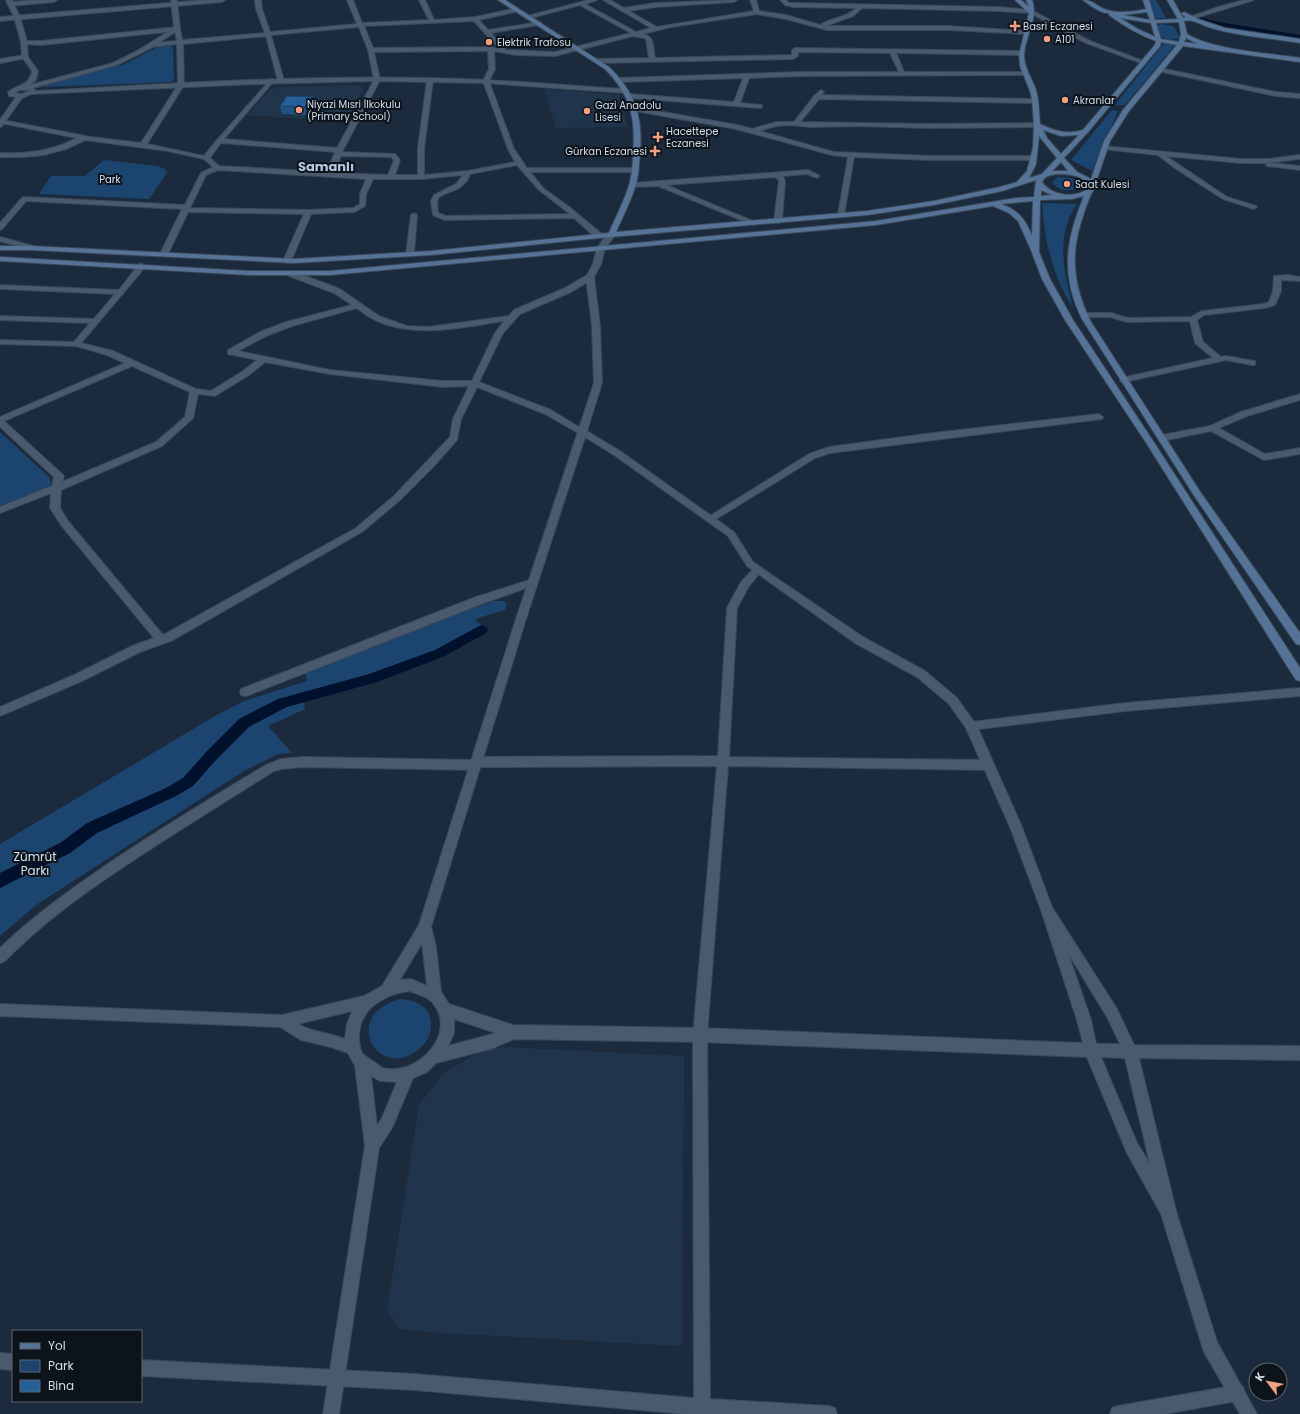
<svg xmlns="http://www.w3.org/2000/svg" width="1300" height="1414" font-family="Poppins,sans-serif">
<rect width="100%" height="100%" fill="#1b2b3d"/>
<g fill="#20354c">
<polygon points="358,85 364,88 347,122 247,115 271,89 280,87"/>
<polygon points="544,89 619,95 628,127 556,128"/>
<polygon points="502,1047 684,1056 682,1346 425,1332 398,1328 387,1310 419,1105 443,1074 478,1053"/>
</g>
<g fill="#1b446f">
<polygon points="1146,0 1156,0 1166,18 1154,18"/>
<polygon points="1161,24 1174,26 1180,38 1170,40 1159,36 1156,26"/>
<polygon points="1164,43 1175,45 1125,105 1115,105"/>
<polygon points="164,45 170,45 173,48 174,79 172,82 44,87 49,83 125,64 159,46"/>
<polygon points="1112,110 1118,111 1092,171 1071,160"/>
<polygon points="104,160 158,166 165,169 167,173 149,199 39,194 51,176 85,176"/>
<path d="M1058 177C1066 177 1075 178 1080 184V186C1072 193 1057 191 1052 182Z"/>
<path d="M1042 203 1077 204C1074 209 1070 215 1068 221 1058 248 1066 280 1073 308 1053 276 1044 241 1042 203Z"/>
<polygon points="0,432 50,478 51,485 34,494 0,507"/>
<path d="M494 601H504L507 603 505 610 481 617 475 620 486 629 445 653 374 679 304 701 305 709 268 726 292 753 278 754 244 771 36 905 0 936V844L215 716 244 701 307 681 305 671C369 649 430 622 494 601Z"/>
<path d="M400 999C417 1000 431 1007 431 1025 431 1035 426 1043 419 1049 379 1083 339 1016 400 999Z"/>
</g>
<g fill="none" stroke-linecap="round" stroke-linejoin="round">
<g fill="#00112d" fill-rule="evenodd">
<polygon points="1196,16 1218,22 1300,35 1300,39 1218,26 1194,19 1194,17"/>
<polygon points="481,625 486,627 488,630 486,633 445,656 377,682 287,707 249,727 216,760 193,786 176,796 97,833 70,853 0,888 0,873 60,843 87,823 166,788 183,778 206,752 239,719 278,699 369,674 435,650"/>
</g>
<defs>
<g id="minor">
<polygon points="37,0 57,0 54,2 10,6 7,4 10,2"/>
<polygon points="205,0 225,0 222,2 0,21 0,17"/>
<path d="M255 0H261L262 9 270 32 357 24 347 0H353L362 23 429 20 419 0H425L434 20 475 17 517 8 520 10 519 11 479 20 488 30 540 22 541 23 538 25 491 33 506 50 555 52 631 33 580 5 527 19 524 17 588 0H597L585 4 636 32 651 28 603 0H610L624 8 655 3 737 0 734 2 655 7 629 11 657 27 754 11 750 0H756L759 11 786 15 820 25C832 17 847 18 856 8L793 7 785 5 780 0H786L789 3H793L997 7 1031 10 1090 41 1146 62 1141 63 1086 43 1030 13 997 11 862 8 853 16 826 26H948L1026 31 1028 32V34L948 30H827L786 19 757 14 671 27 642 34C655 35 653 48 655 58L792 55V50L795 48 1021 51 1024 53 1021 55 896 53 904 72H1026L1027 73 1024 75 801 76 749 78 740 103 762 105V107L760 108 630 98 627 96 630 94 734 102 743 78 620 82 617 80 620 78 801 72H899L890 53 798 52V56L793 59 598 63 595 61 598 59 649 58 646 39 644 38 633 36 555 56 516 55 494 51 495 69 489 81 514 149 527 168H636L639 170 636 172H530L543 188 568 206 602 234V238H596L574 218 445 220 433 215 431 201 434 195 456 184 463 175 421 179H373L366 194 365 206 354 212 311 214 291 261 287 263 283 261 304 214 188 212 168 254 164 256 160 254 182 209 26 201 2 229 0 230V223L22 198 24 197 185 205 201 173 213 167 204 159 168 151 85 140 66 149 44 155 24 157H0V153C28 154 52 151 77 138L0 123V121L2 120 91 137 141 143 178 85 177 44 152 47 149 45 152 43 177 41 175 31 41 45 24 44 21 42 22 41H41L177 27 180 29 182 40 265 33 256 9ZM474 21 499 49 491 47 373 48 364 26ZM359 27 368 50 374 80 337 148 224 139 273 82V80L271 79 217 140 204 156 147 144 184 85 183 44 266 36 278 81 281 83 284 81 271 35ZM488 51 489 69 483 81 508 149 515 162 467 171 424 175V148L433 80 430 78 427 80 418 148V175H395L400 160 395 154 342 152 380 80 374 52ZM221 143 335 152 327 172 219 166 210 158ZM341 156 391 157 394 160 388 175 334 173ZM517 165 539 190 570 214 446 216 438 213 437 201 439 197C451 190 465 190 470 174ZM218 170 366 179 360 194V204L353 208 308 210 190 208 206 175Z"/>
<polygon points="1245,0 1254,0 1192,19 1187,18 1221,6"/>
<polygon points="25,55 27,56 27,58 0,63 0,59"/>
<polygon points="1160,68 1276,92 1300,94 1300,98 1276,96 1158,71 1157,70"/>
<polygon points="821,90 824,92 821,95 1035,99 1038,101 1035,103 819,99 800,122 929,124 1037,123 1040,125 1037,127 929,128 858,126 812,127 789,125 776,126 759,131 834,152 930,156 1034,156 1037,158 1034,160 930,160 854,157 844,215 841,217 838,215 848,157 832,155 736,129 635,111 632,109 635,107 737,125 752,129 776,122 794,122 814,96"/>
<polygon points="1104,146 1241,159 1268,159 1300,155 1300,159 1268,163 1241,163 1166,156 1227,197 1256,206 1257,207 1254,209 1223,199 1176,169 1158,155 1102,149 1102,147"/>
<polygon points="1269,163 1300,166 1300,170 1267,166 1266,165"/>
<polygon points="808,170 820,176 817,178 807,174 783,176 785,181 782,221 778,223 774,221 779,181 776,177 666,185 755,222 757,223 753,225 658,186 632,187 629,185 632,183"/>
<polygon points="414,213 417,215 414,254 410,256 406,254 411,215"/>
<path d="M139 264H142L146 266 81 343 113 351 196 389 211 391 243 371 257 360 228 354V350L260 332 286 322 352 305 334 293 289 276V272H295L340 289 379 316 407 326 428 327 509 316 514 310 565 288 587 275H593V279L571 292 520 314 503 333 479 382 551 410 587 432 583 435 580 434 545 414 477 387 461 419 457 440 434 466 400 500 362 532 173 640 140 652 82 681 0 716V707L74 675 132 646 154 638 61 525 50 508 51 493 0 513V507L52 486 54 477 0 427V417L125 363 107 355 76 346 0 344V340L74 342 90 323 0 320V316L94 319 115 294 0 289V285L119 290ZM357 308C362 312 368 317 375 320 416 339 461 327 504 321L495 333 472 381H443L330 370 238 351 266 336 292 326ZM265 362 330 374 443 387 469 386 453 419 450 437 394 496 356 528 163 635 68 521 60 508 61 490 162 446 193 418 198 394 215 396 249 375ZM132 366 190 392 185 417 156 442 62 482 64 476 62 474 4 421Z"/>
<polygon points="1288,275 1300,277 1300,281 1281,280 1281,291 1275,305 1265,308 1204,315 1197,320 1203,342 1221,357 1226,356 1255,361 1255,365 1252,365 1226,360 1124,382 1121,382 1120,380 1121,378 1213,358 1195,343 1190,321 1127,322 1110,317 1084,317 1080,315 1084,313 1111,313 1128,318 1191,317 1202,311 1263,304 1269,302 1273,291 1274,276"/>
<polygon points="1300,394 1300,400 1247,416 1219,428 1265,454 1300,448 1300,454 1264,460 1211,431 1162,441 1158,438 1162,435 1210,426 1241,412"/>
<polygon points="1099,414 1103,417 1102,419 830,453 815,458 713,521 707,521 705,519 809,454 829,447 925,434"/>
<path d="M758 566 763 569 749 586 737 608 729 757 988 760 992 762 994 765 992 768 988 770 728 766 707 1035 710 1399 829 1406 835 1408 837 1414H685L415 1390 141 1376V1360L415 1374 694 1398 693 1035 717 766 481 767 476 770 302 767 282 769 274 771C225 802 176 832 128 864 84 893 42 923 5 961L0 963V948C36 913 77 885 118 857 167 825 216 795 266 765L281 759 302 757 472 760 477 757 718 756 727 608 741 582 755 567Z"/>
<polygon points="533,579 538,582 537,584 484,603 249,695 245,696 241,695 240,692 241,689 476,597"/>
<polygon points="1300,688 1300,696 1125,711 971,730 967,729 965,726 967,723 971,722 1125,703"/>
<polygon points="0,1353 13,1354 13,1370 0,1369"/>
<polygon points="1237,1385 1243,1387 1245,1393 1243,1399 1237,1401 1165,1414 1110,1414 1112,1408 1118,1406"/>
</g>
<g id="tertiary">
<path d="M6 0H12L20 17 27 42 28 57 38 71 36 80 30 85 113 63 137 51 174 28 171 0H177L180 29 149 49 117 65 33 88 36 91C167 84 298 75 429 78 495 79 560 85 626 89L629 91 626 93 485 83 372 81 258 84 31 94 22 98 2 126 0 127V120L16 97 9 96 8 92C19 83 28 88 32 71L22 57 21 42 14 17ZM20 90H28L29 91 22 94 14 93Z"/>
<path d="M609 232H612L616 234 605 248 601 264 594 277 600 326 602 383 587 431 620 451 734 532 753 562 863 637 925 671 957 698 977 726 1022 827 1052 907 1117 1009 1134 1045 1300 1046V1060L1139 1058 1176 1211 1217 1342 1257 1414H1240L1204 1352 1161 1214 1127 1153 1087 1057 700 1042 514 1039 491 1049 436 1063 427 1072 413 1078 392 1128 379 1148 339 1414H323L365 1146 355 1066 348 1053 331 1047 301 1040 280 1027 0 1016V1004L282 1015 364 996 382 986 419 925 515 622 594 383 592 326 586 277 593 264 597 248ZM585 437 614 455 728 536 747 566 855 643 917 677 949 704 966 728 1010 827 1041 910 1077 1020 1083 1043 700 1028 513 1025 449 1004 441 992 436 947 431 927 525 622ZM422 943 427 986 411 979 400 980ZM1068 953 1107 1017 1120 1044H1096L1091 1020ZM410 991C417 994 428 997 432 1002 459 1032 418 1077 383 1068 380 1067 376 1063 373 1061 370 1059 366 1057 363 1054 360 1050 359 1042 359 1037 359 1008 385 994 410 991ZM352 1011 347 1024 345 1039C330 1033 312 1032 298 1024ZM454 1019 496 1033 448 1046 454 1033ZM1101 1057 1125 1058 1150 1164 1137 1143ZM371 1076 380 1081 397 1082 382 1118 377 1126Z"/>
<polygon points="0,237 34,246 35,248 31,250 0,241"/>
</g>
<path id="secondary" d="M498 0H505L609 67C635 92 643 117 640 153 639 163 639 174 636 184 631 201 623 216 616 232L867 211 934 201 1000 187 1017 182 1027 171 1033 148 1034 125 1032 99 1030 91 1020 66 1019 55 1029 13 1015 0H1021L1029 7 1026 0H1032C1039 18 1025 36 1024 55 1024 68 1032 78 1036 90 1039 101 1039 113 1040 124 1055 131 1067 135 1083 130L1155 45 1156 41C1139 35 1124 26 1109 15V13C1101 14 1090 5 1083 0 1092 0 1096 5 1104 9 1117 14 1133 12 1146 9L1143 0H1149L1155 20 1178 19 1167 0H1173L1183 18 1186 17 1181 14 1184 12 1198 19 1225 28 1300 39V43C1269 38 1237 36 1208 27 1200 24 1193 19 1184 21L1187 34C1213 50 1268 53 1300 58V62L1183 46 1129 111 1110 141 1095 185V188C1090 194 1087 204 1084 213 1070 252 1072 284 1091 322L1201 493 1300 633V645L1296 644 1195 497 1082 319C1060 274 1066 240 1084 196L1072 199 1040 200 1039 252 1050 279 1073 320 1153 441 1300 668V681L1296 680 1145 441 1065 320 1042 279 1031 250 1018 221 1009 213 993 206 876 225 330 275H249L0 261V257L249 271H330L876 221 1016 198 1034 197 1036 180 1002 191 934 205 867 215 599 238 431 255 294 263 31 250H0V246H31L294 259 431 251 609 233C616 216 625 200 630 182 632 173 633 164 633 155 636 119 631 95 605 69ZM1147 12 1150 20 1123 15ZM1120 18 1151 23 1155 37 1138 29ZM1179 22 1181 34 1179 42 1161 39 1156 23ZM1186 38 1198 44 1184 42ZM1161 42 1177 45 1123 110 1104 141 1091 179 1077 172 1064 158 1088 132 1160 46ZM1043 130 1061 136 1079 135 1061 154 1047 138ZM1039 136 1057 158 1042 174 1029 178 1036 164ZM1061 162 1068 171H1052ZM1058 174C1069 174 1085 175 1089 188 1075 199 1052 196 1042 182 1045 175 1051 175 1058 174ZM1041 190 1052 195 1041 196ZM1033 201 1032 236C1026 220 1018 210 1001 204Z"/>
</defs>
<use href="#minor" stroke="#3a4857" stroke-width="2"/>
<use href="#tertiary" stroke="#3a4857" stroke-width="2"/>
<use href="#secondary" stroke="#3a4857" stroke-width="2"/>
<use href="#minor" fill="#495a6f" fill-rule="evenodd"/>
<use href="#tertiary" fill="#495a6f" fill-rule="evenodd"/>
<use href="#secondary" fill="#557396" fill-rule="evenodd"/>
</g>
<polygon fill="#225283" points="314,105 307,115 282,114 280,106"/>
<polygon fill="#1b426a" points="313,97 314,105 307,115 305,107"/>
<polygon fill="#275f98" stroke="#1b426a" points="287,96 313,97 305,107 280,106"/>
<g fill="#f2a080" stroke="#0c131b" stroke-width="1.5">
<path d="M1013 20h4v4h4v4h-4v4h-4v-4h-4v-4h4z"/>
<circle cx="1047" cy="39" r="4"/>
<circle cx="489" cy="42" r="4"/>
<circle cx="1065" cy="100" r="4"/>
<circle cx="299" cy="110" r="4"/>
<circle cx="587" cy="111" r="4"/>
<path d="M656 131h4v4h4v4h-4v4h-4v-4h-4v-4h4z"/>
<path d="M653 145h4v4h4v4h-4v4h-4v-4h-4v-4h4z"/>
<circle cx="1067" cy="184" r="4"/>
</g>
<g text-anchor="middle" stroke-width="4" stroke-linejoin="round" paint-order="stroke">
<g font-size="10" fill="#d2dde9" stroke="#0c131b" text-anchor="start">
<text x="1023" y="30">Basri Eczanesi</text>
<text x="1055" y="43">A101</text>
<text x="497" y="46">Elektrik Trafosu</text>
<text x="1073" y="104">Akranlar</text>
<text x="307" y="108">Niyazi Mısri İlkokulu<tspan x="307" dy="12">(Primary School)</tspan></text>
<text x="595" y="109">Gazi Anadolu<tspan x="595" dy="12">Lisesi</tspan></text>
<text x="666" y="135">Hacettepe<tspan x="666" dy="12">Eczanesi</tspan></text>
<text x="647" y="155" text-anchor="end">Gürkan Eczanesi</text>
<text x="1075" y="188">Saat Kulesi</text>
</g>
<g font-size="10" fill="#d2e1f2" stroke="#0c131b">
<text x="110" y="183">Park</text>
</g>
<g font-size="12" fill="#d2e1f2" stroke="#0c131b">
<text x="35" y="861">Zümrüt<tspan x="35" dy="14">Parkı</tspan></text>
</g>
<g font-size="13" font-weight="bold" fill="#b4c9e0" stroke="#0c131b">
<text x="326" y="171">Samanlı</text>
</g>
</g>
<rect x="12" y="1330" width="130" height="72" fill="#0c131b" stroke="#5b646d"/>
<rect x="20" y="1343" width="20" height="6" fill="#557396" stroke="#5b646d"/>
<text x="48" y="1350" font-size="12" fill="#d2dde9">Yol</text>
<rect x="20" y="1360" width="20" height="12" fill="#1b446f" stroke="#5b646d"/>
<text x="48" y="1370" font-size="12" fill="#d2dde9">Park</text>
<rect x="20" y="1380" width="20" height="12" fill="#275f98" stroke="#5b646d"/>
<text x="48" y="1390" font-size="12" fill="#d2dde9">Bina</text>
<g transform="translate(1268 1382) rotate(302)"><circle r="19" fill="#0c131b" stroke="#5b646d"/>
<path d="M0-3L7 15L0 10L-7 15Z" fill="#f2a080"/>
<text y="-6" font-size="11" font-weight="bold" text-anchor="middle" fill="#d2dde9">K</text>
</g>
</svg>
